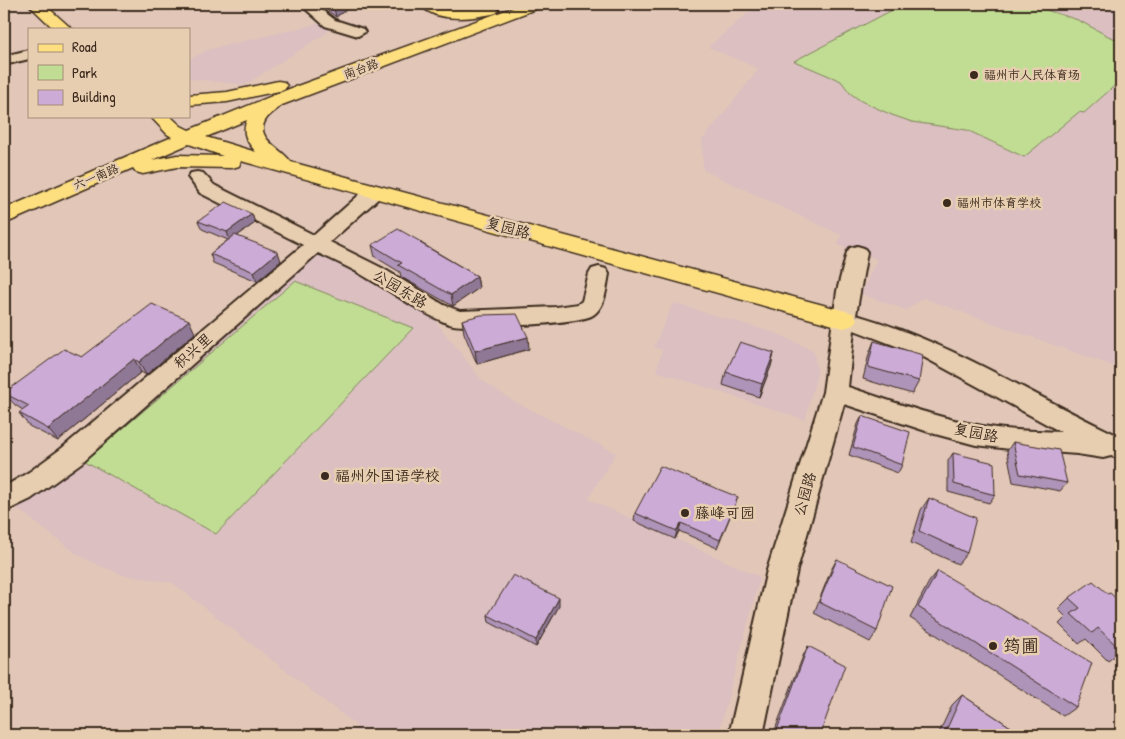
<svg xmlns="http://www.w3.org/2000/svg" width="1125" height="739" font-family="'Patrick Hand','LXGW WenKai TC',sans-serif">
<rect width="100%" height="100%" fill="#e2c7b8"/>
<filter id="ink" filterUnits="userSpaceOnUse"><feTurbulence type="fractalNoise" baseFrequency=".02" numOctaves="2"/><feDisplacementMap in="SourceGraphic" scale="10" xChannelSelector="R" yChannelSelector="G"/><feConvolveMatrix kernelMatrix="1 2 1 2 8 2 1 2 1" color-interpolation-filters="sRGB"/></filter>
<g filter="url(#ink)">
<g fill="#dbbfc1">
<polygon points="759,4 1121,4 1121,369 923,298 906,310 861,294 877,259 838,245 841,235 703,170 702,140 759,69 708,47"/>
<polygon points="324,22 333,26 325,34 245,85 193,79 189,77 189,60 207,50"/>
<polygon points="323,253 392,287 433,318 482,380 510,399 616,453 588,499 760,577 718,735 352,735 357,726 173,583 124,575 100,566 78,555 14,506 308,258"/>
<polygon points="673,303 776,333 814,351 817,373 805,420 656,371 662,350 654,347"/>
</g>
<g fill="#c1dd94" stroke="#7e8459">
<polygon points="904,4 1027,4 1078,20 1108,36 1121,41 1121,80 1084,113 1079,112 1024,157 967,130 912,122 892,115 861,101 850,93 841,81 794,61"/>
<polygon points="295,281 413,328 216,534 85,461"/>
</g>
<g fill="none" stroke-linecap="round" stroke-linejoin="round">
<defs>
<g id="minor">
<polygon points="300,4 314,4 335,20 363,29 365,32 358,36 325,26"/>
<polygon points="29,50 29,59 4,65 4,56"/>
<path d="M197 172 203 173 214 185 314 235 367 188 374 186 381 188 383 192 381 196 330 242 382 268 444 305 460 311 556 307 578 304 582 301 589 274 592 269 599 267 606 269 609 274C606 288 606 306 593 315 580 324 464 330 449 324 420 313 396 294 369 279 353 269 335 261 318 253L81 463 31 499 4 512V487L29 472 62 448 303 245 200 193 188 177 191 173Z"/>
<path d="M857 246 864 248 867 252 856 315C951 342 1033 396 1121 437V459L1111 456 1103 458 1077 454 1010 449 976 445 935 434 844 404 797 570 763 735H729L767 570 823 392 837 291 847 252 850 248ZM854 330 920 355 1061 432C1040 431 1018 431 996 428 945 421 897 403 848 387Z"/>
</g>
<g id="major">
<polygon points="28,4 44,4 72,29 54,29"/>
<path d="M420 4C437 3 451 10 468 9 478 8 487 4 496 7L499 10 496 13C476 18 435 24 420 4Z"/>
<path d="M523 4H544L541 7 282 105C278 109 271 113 267 118 252 138 282 148 291 162L853 313 857 319 853 325 844 328 241 161 239 166 232 168 177 167 143 174 136 172 133 168 4 224V209L172 137 167 134 150 116H170L181 126 189 130 289 89ZM247 120C241 133 247 142 256 152L206 137ZM189 144 223 156 177 155 152 160Z"/>
<polygon points="278,81 284,82 287,86 284,90 227,102 189,105 189,95 227,92"/>
</g>
</defs>
<use href="#minor" stroke="#3b2a1e" stroke-width="4"/>
<use href="#major" stroke="#3b2a1e" stroke-width="3"/>
<use href="#minor" fill="#e8ceb0" fill-rule="evenodd"/>
<use href="#major" fill="#fedf80" fill-rule="evenodd"/>
</g>
<g fill="#af94b9" stroke="#3b2a1e">
<polygon points="319,4 354,4 336,17"/>
<polygon points="252,214 255,223 237,236 281,261 257,281 213,263 210,254 228,240 202,229 198,221"/>
<polygon points="421,242 421,243 477,276 479,288 453,306 401,277 400,272 375,257 372,245"/>
<polygon points="462,320 529,349 477,364 464,333"/>
<polygon points="195,333 146,375 141,372 58,441 29,426 19,413 23,410 15,405 4,393 82,357"/>
<polygon points="874,341 919,381 912,394 863,379 869,354"/>
<polygon points="774,353 771,366 759,397 723,385 726,372"/>
<polygon points="862,416 902,465 898,473 849,455 858,424"/>
<polygon points="1013,442 1067,483 1060,491 1013,482 1007,451"/>
<polygon points="953,453 995,495 989,503 948,492 948,461"/>
<polygon points="738,497 735,505 717,548 679,531 675,539 634,521 635,513"/>
<polygon points="929,498 967,553 958,564 911,543 921,510"/>
<polygon points="837,559 877,631 870,642 814,613 831,570"/>
<polygon points="938,571 1076,707 1063,716 910,618 929,582"/>
<polygon points="1108,594 1121,603 1121,654 1119,653 1108,661 1086,639 1079,644 1059,624 1066,617 1058,609 1069,598"/>
<polygon points="559,606 536,647 489,622 488,615"/>
<polygon points="808,646 820,735 773,735 803,656"/>
<polygon points="962,695 1023,735 938,735 952,705"/>
</g>
<g fill="#8f7896" stroke="#3b2a1e">
<polygon points="333,4 354,4 336,17"/>
<polygon points="252,214 255,223 230,241 227,232"/>
<polygon points="278,252 281,261 257,281 254,272"/>
<polygon points="477,276 479,288 453,306 451,295"/>
<polygon points="189,320 195,333 146,375 139,362"/>
<polygon points="528,337 529,349 477,364 475,351"/>
<polygon points="774,353 771,366 759,397 762,384"/>
<polygon points="134,359 141,372 58,441 48,429"/>
<polygon points="4,460 7,463 4,465"/>
<polygon points="681,523 679,531 675,539 677,531"/>
<polygon points="559,598 559,606 536,647 536,640"/>
</g>
<g fill="#ccacd7" stroke="#3b2a1e">
<polygon points="226,202 252,214 227,232 198,221"/>
<polygon points="398,229 421,242 420,243 477,276 451,295 398,265 402,263 372,245"/>
<polygon points="235,235 278,252 254,272 210,254"/>
<polygon points="152,304 189,320 139,362 134,359 48,429 19,413 29,406 4,393 64,349 82,357"/>
<polygon points="517,314 528,337 475,351 462,320 481,315"/>
<polygon points="874,341 923,355 919,381 868,367"/>
<polygon points="740,342 774,353 762,384 726,372"/>
<polygon points="862,416 910,432 902,465 853,447"/>
<polygon points="1013,442 1059,450 1067,483 1020,474"/>
<polygon points="953,453 994,463 995,495 954,484"/>
<polygon points="660,466 738,497 720,540 681,523 677,531 635,513"/>
<polygon points="929,498 976,518 967,553 919,531"/>
<polygon points="837,559 892,586 877,631 819,602"/>
<polygon points="938,571 1092,663 1076,707 918,607"/>
<polygon points="513,575 559,598 536,640 488,615"/>
<polygon points="1093,581 1108,594 1110,593 1121,603 1121,650 1098,628 1092,633 1071,614 1080,608 1069,598"/>
<polygon points="808,646 845,665 820,735 787,735 777,730"/>
<polygon points="962,695 1023,735 944,735"/>
</g>
</g>
<g fill="#3b2a1e" stroke="#e8ceb0" stroke-width="2">
<circle cx="974" cy="75" r="5"/>
<circle cx="947" cy="203" r="5"/>
<circle cx="325" cy="476" r="5"/>
<circle cx="685" cy="513" r="5"/>
<circle cx="993" cy="646" r="5"/>
</g>
<g text-anchor="middle" stroke-width="5" stroke-linejoin="round" paint-order="stroke">
<g font-size="12" fill="#3b2a1e" stroke="#e8ceb0">
<text transform="translate(361 69) rotate(-20)" y="4">南台路</text>
<text transform="translate(96 177) rotate(-23)" y="4">六一南路</text>
</g>
<g font-size="12" fill="#3b2a1e" stroke="#e8ceb0" text-anchor="start">
<text x="984" y="79">福州市人民体育场</text>
<text x="957" y="207">福州市体育学校</text>
</g>
<g font-size="15" fill="#3b2a1e" stroke="#e8ceb0">
<text transform="translate(508 228) rotate(15)" y="5">复园路</text>
<text transform="translate(400 289) rotate(31)" y="5">公园东路</text>
<text transform="translate(193 351) rotate(-41)" y="5">积兴里</text>
<text transform="translate(976 433) rotate(11)" y="5">复园路</text>
<text transform="translate(805 494) rotate(-74)" y="5">公园路</text>
</g>
<g font-size="15" fill="#3b2a1e" stroke="#e8ceb0" text-anchor="start">
<text x="335" y="481">福州外国语学校</text>
<text x="695" y="518">藤峰可园</text>
</g>
<g font-size="18" fill="#3b2a1e" stroke="#e8ceb0" text-anchor="start">
<text x="1003" y="652">筠圃</text>
</g>
</g>
<rect width="1125" height="739" fill="none" stroke="#e8ceb0" stroke-width="20"/>
<rect x="10" y="10" width="1105" height="719" fill="none" stroke="#3b2a1e" stroke-width="2" filter="url(#ink)"/>
<rect x="28" y="28" width="162" height="90" fill="#e8ceb0" stroke="#a38c76"/>
<rect x="38" y="44" width="25" height="8" fill="#fedf80" stroke="#a38c76"/>
<text x="72" y="52" font-size="15" fill="#3b2a1e">Road</text>
<rect x="38" y="65" width="25" height="15" fill="#c1dd94" stroke="#a38c76"/>
<text x="72" y="78" font-size="15" fill="#3b2a1e">Park</text>
<rect x="38" y="90" width="25" height="15" fill="#ccacd7" stroke="#a38c76"/>
<text x="72" y="102" font-size="15" fill="#3b2a1e">Building</text>
</svg>
